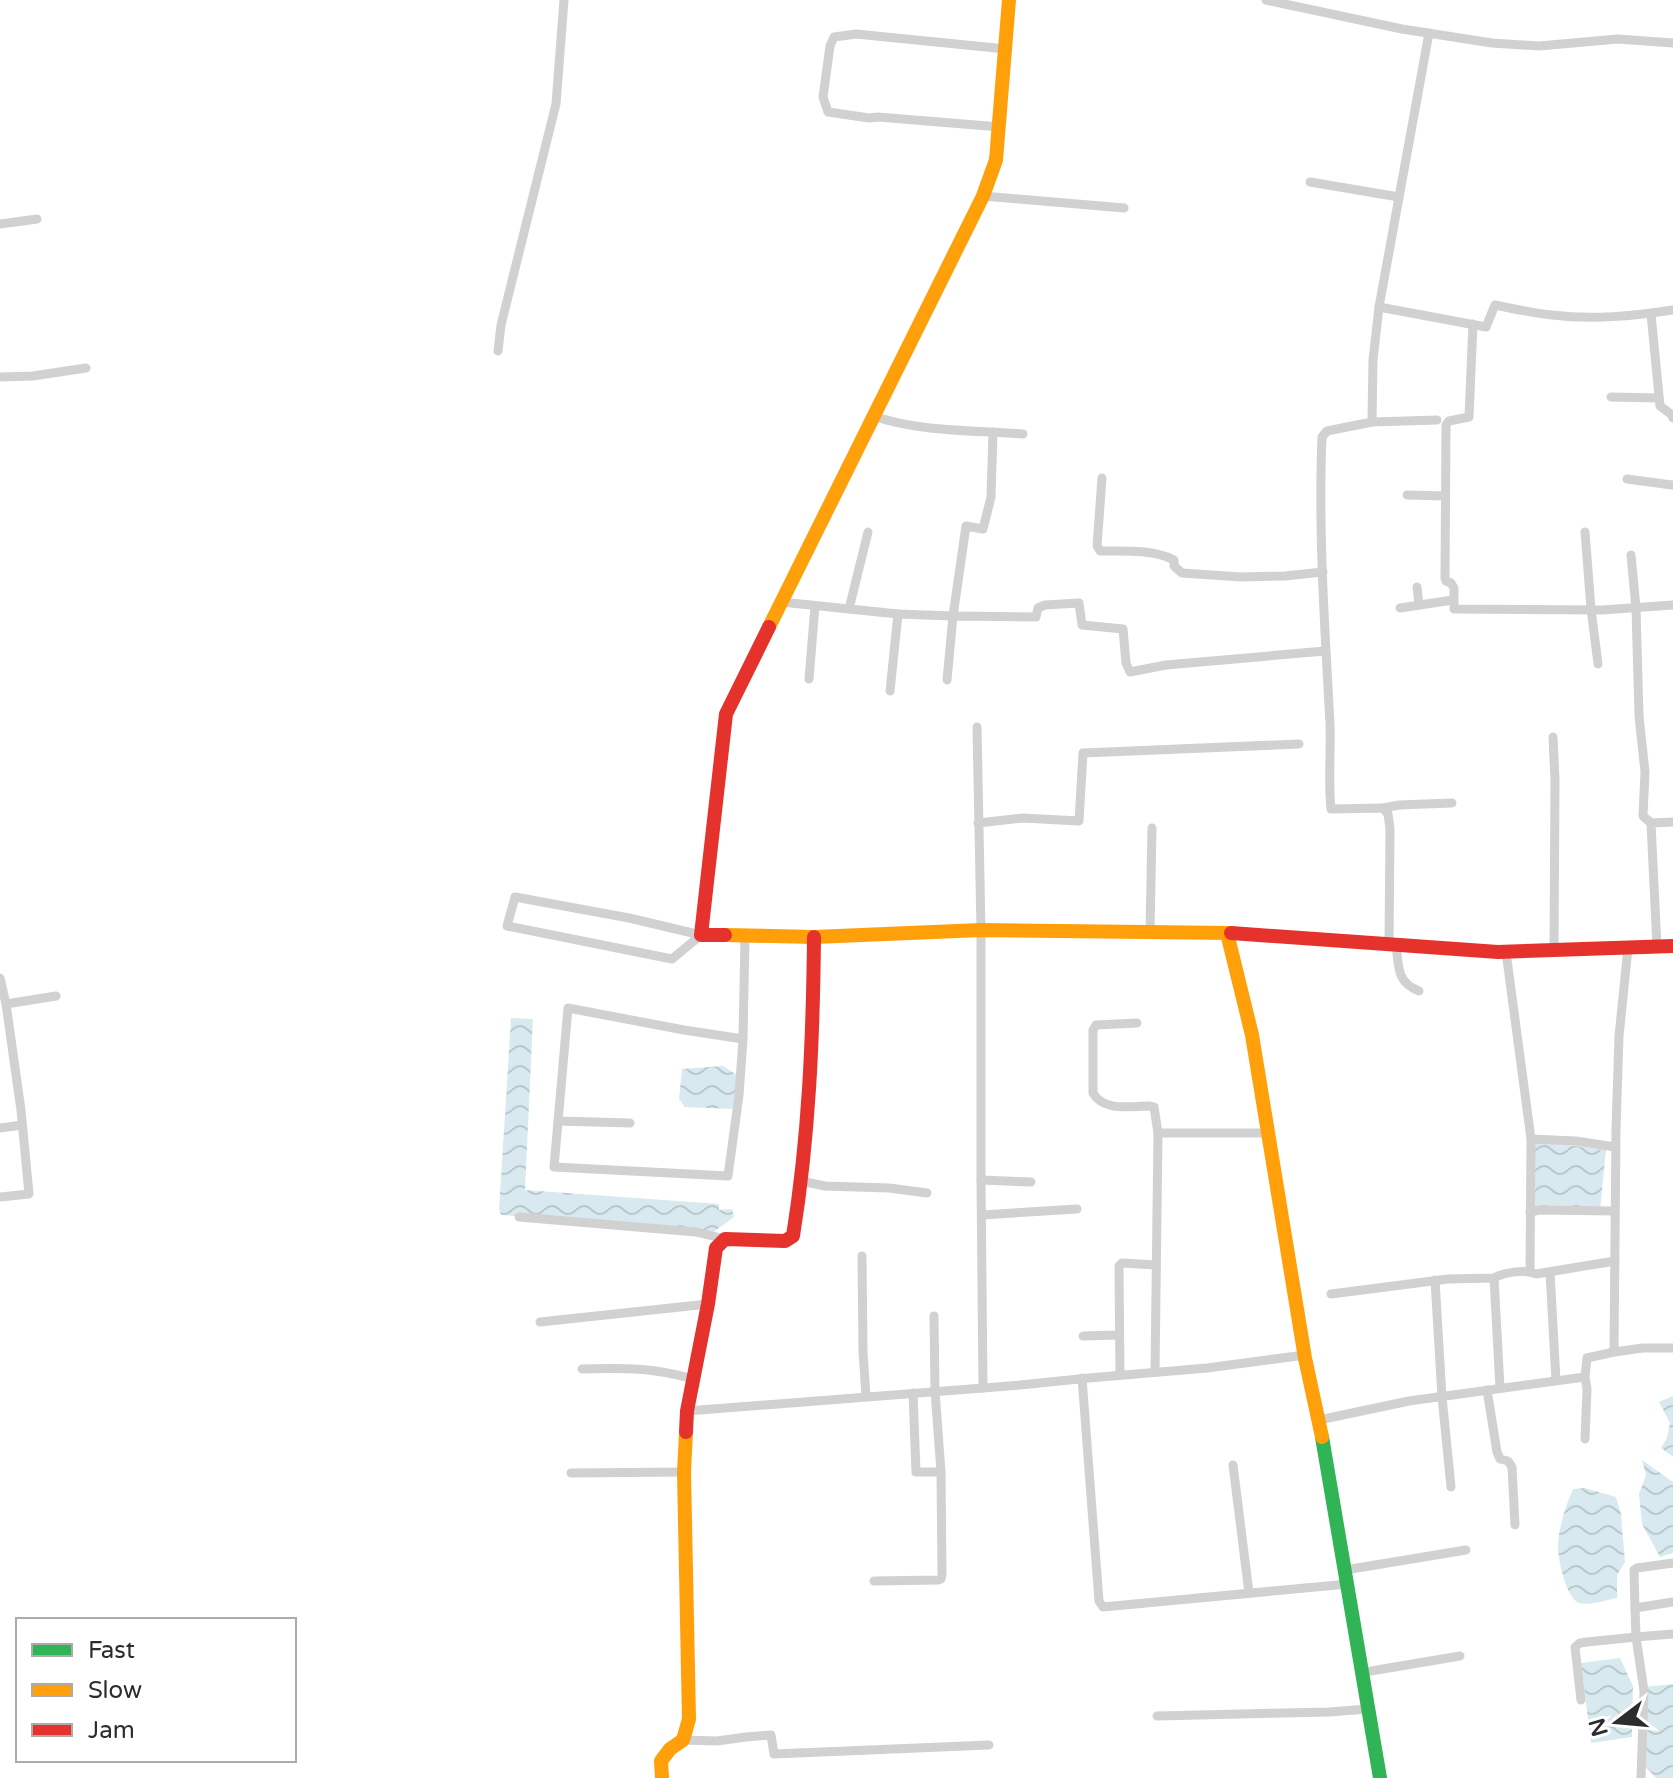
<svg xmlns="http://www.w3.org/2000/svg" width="1673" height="1778" font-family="'Varela Round',sans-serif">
<defs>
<pattern id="water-waves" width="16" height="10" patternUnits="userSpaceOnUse" patternTransform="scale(2)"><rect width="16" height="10" fill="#d8eaef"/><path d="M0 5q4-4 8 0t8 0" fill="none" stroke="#bac9cd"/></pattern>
</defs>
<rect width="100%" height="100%" fill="#fff"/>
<g fill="url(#water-waves)">
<polygon points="511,1018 533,1019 525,1190 719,1204 719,1210 732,1209 734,1217 712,1233 501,1215 499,1209"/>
<polygon points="723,1066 737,1075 737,1092 732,1109 685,1107 679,1099 682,1069"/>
<polygon points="1537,1141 1606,1150 1600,1210 1530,1210 1531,1143"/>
<polygon points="1673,1396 1673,1457 1661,1448 1667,1438 1670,1423 1659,1402"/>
<polygon points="1642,1460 1673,1482 1673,1553 1660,1557 1642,1524 1639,1494 1646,1475"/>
<path d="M1585 1488 1616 1497 1621 1514 1625 1562 1617 1575V1598C1606 1600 1589 1606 1579 1603 1566 1598 1557 1557 1558 1544 1559 1526 1566 1505 1573 1489Z"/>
<polygon points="1620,1658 1633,1686 1632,1737 1591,1743 1581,1663"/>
<polygon points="1673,1684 1673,1778 1656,1778 1644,1765 1644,1687"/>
</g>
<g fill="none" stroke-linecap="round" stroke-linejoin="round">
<g stroke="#d1d1d1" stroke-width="9">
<polyline points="1266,0 1402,29 1492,43 1539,46 1618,39 1673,43"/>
<polyline points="1000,127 878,117 869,118 828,112 823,97 830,46 834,37 856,34 1006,49"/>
<polyline points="1310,182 1399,197"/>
<polyline points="983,196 1124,208"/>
<polyline points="0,224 37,219"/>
<path d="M1379 307 1486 327 1495 305C1514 309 1533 313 1552 315 1593 320 1633 316 1673 310"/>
<polyline points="1651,314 1660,406 1671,414 1673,418"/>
<polyline points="1473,324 1469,417 1449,421 1446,425 1445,578 1446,581 1451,583 1454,588 1454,609 1602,610 1673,605"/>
<polyline points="498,351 501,325 556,104 564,0"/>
<polyline points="0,377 33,376 86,368"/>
<polyline points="1611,397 1659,398"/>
<path d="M873 416C920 432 973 430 1023 434"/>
<polyline points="1372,422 1437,420"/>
<path d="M1102 478 1097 546 1100 551C1123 551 1153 549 1174 560V566L1182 573 1241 577 1285 576 1323 572"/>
<polyline points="1627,479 1672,485"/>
<polyline points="1407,495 1445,496"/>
<polyline points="1585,532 1591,609 1598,664"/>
<polyline points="1631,555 1636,608 1639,716 1645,772 1643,816 1651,823"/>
<polyline points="1417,587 1419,605"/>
<polyline points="781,602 898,614 953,616 966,526 983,529 991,497 993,432"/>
<polyline points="1400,608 1453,600"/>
<polyline points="849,609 868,532"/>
<polyline points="809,679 815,606"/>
<polyline points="947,680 953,616 1036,617 1038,608 1045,605 1079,603 1082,625 1123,629 1126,663 1130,672 1166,665 1325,651"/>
<polyline points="890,691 898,614"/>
<polyline points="977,727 981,930 981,1180 983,1388"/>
<polyline points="1553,737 1555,780 1554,951"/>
<polyline points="1383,808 1399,805 1452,803"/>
<polyline points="978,823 1023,818 1079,821 1083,753 1299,744"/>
<polygon points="515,897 629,918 701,935 672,959 507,926"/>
<polyline points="1150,932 1152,828"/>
<path d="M1389 944 1390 829 1388 814 1383 808 1331 809C1328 781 1331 753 1330 724 1325 629 1318 533 1322 437L1327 431 1372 422 1373 360 1379 307 1429 33"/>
<path d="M1396 945C1399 966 1396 982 1419 991"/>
<polyline points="1657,947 1651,823 1673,822"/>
<polyline points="1628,948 1619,1036 1616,1129 1614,1352 1643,1348 1673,1348"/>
<polyline points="1506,952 1531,1139 1530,1271"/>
<polyline points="0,978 6,1004 56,996"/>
<path d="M1137 1023 1096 1025 1093 1030V1093C1104 1112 1131 1106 1149 1106L1154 1107 1158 1133"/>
<polyline points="743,1039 684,1030 568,1008 554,1167 728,1176 739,1095 743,1039 745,936"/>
<polyline points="558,1121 630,1123"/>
<polyline points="0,1128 22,1125"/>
<polyline points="1531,1139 1576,1141 1615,1147"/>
<polyline points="981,1180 1031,1182"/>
<polyline points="801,1181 825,1186 889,1188 927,1193"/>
<polyline points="0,1197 29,1194 21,1110 6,1004"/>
<polyline points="1530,1212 1539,1210 1615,1211"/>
<polyline points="982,1215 1077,1209"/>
<polyline points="519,1217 696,1232 725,1239"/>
<polyline points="862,1256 863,1352 866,1396"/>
<polyline points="1550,1272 1556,1381"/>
<polyline points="1494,1278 1500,1388"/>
<polyline points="1435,1280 1442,1397 1451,1487"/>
<path d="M1331 1294 1448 1279 1494 1278C1505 1272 1525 1269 1536 1274L1615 1261"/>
<polyline points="540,1322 708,1304"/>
<polyline points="1083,1336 1119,1335"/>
<path d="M582 1369C624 1368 652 1367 693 1379"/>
<polyline points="1155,1372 1158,1133 1267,1133"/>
<polyline points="1120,1375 1119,1266 1122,1263 1156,1265"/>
<polyline points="1082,1378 1099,1601 1103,1607 1348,1584"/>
<polyline points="1487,1390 1497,1452 1500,1459 1508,1461 1512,1467 1515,1525"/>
<polyline points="913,1393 916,1472 941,1472"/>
<polyline points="687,1411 1020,1385 1089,1378 1207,1368 1305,1355"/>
<polyline points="1319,1420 1409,1401 1585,1377"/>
<polyline points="1585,1439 1587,1389 1585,1377 1587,1358 1614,1352"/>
<polyline points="1233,1465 1249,1593"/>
<polyline points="571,1473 684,1472"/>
<polyline points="1345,1570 1466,1550"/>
<polyline points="874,1581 938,1580 941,1579 942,1575 941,1472 935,1391 934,1316"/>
<polyline points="1635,1608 1634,1570 1637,1568 1673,1563"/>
<polyline points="1371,1671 1460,1656"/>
<polyline points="1581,1700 1575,1647 1580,1643 1587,1642 1636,1637 1635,1608 1673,1602"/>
<polyline points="1157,1716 1329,1712 1368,1709"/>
<polyline points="683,1740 717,1741 746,1737 771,1735 774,1754 989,1745"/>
<polyline points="1641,1778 1644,1691 1636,1637 1673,1634"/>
</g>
<polyline stroke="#30b455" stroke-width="14" points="1322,1437 1380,1778"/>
<g stroke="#ff9f0a" stroke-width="14">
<polyline points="769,627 983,196 996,160 1009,0"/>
<polyline points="1227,933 1252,1035 1305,1358 1322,1437"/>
<polyline points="725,935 814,937 981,930 1231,933"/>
<polyline points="662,1778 661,1761 670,1749 683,1740 689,1719 684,1472 686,1432"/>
</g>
<g stroke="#e5322d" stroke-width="14">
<polyline points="1231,933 1498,952 1673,946"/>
<polyline points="725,935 701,935 726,714 769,627"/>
<path d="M686 1432 687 1411 708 1304 716 1248 725 1239 785 1241 793 1236C809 1137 813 1037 814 937"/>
</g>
</g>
<rect x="16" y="1618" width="280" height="144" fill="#ffffff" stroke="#ababab" stroke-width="2"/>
<rect x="32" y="1644" width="40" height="12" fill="#30b455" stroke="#ababab" stroke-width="2"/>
<text x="88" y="1658" font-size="24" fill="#2c2c2c">Fast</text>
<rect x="32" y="1684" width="40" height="12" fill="#ff9f0a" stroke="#ababab" stroke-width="2"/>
<text x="88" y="1698" font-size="24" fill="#2c2c2c">Slow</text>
<rect x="32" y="1724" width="40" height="12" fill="#e5322d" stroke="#ababab" stroke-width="2"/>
<text x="88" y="1738" font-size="24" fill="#2c2c2c">Jam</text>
<g transform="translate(1617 1722) rotate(254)" stroke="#ffffff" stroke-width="6" paint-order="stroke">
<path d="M0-6L14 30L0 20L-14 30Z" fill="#2c2c2c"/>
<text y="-12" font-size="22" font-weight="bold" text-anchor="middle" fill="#2c2c2c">N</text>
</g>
</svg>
